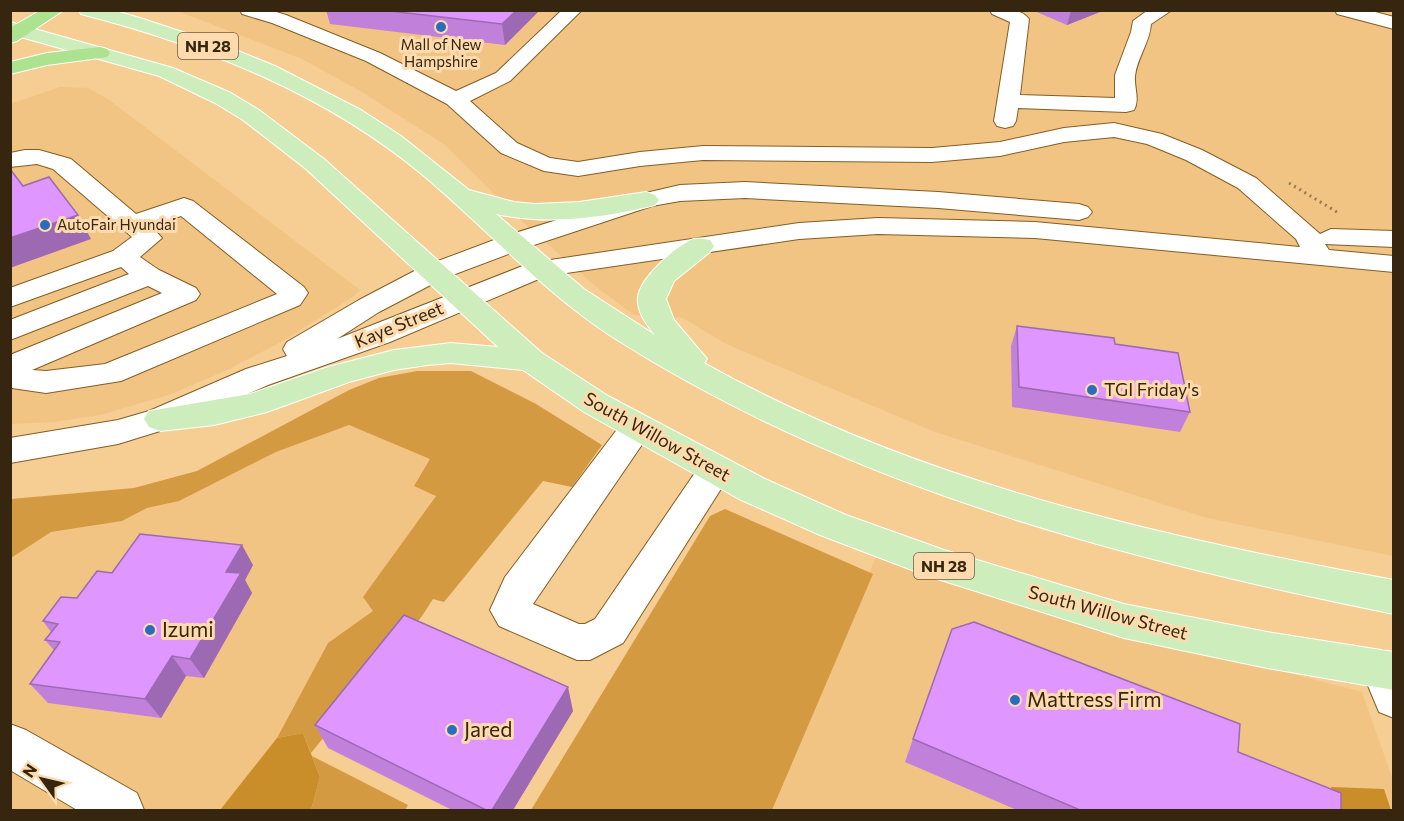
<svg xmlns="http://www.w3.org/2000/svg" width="1404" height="821" font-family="Commissioner,sans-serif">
<rect width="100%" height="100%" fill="#f6cd93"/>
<g fill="#f2c483">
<polygon points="177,11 1393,11 1393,556 1207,518 935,432 726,344 683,318 634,315 599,289 529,228 445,145 362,92 302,59"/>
<polygon points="60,87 88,88 108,99 360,290 354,296 283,341 225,371 169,395 100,415 54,422 11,424 10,104"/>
<polygon points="349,425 431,459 436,495 364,597 374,611 328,643 277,738 220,810 11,810 11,558 51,532 122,521 147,508 179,501 276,452"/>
<polygon points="878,552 1102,624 1362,692 1394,783 1393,810 769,810"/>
</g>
<g fill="#d39a41">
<polygon points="417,371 471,371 536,404 602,445 572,487 543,481 444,602 433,599 422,616 311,753 303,733 277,738 328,643 373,611 363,597 436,496 414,486 430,459 349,425 276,452 179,501 147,508 122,521 51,532 11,558 11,499 134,488 197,471 349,390 379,378"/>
<polygon points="725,509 873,574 772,810 531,810 710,516"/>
<polygon points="312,756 408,805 405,810 311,810 320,777"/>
</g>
<g fill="#c98e2a">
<polygon points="303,733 320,777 311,810 220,810 277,738"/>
<polygon points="1331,787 1384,789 1391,810 1335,810"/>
</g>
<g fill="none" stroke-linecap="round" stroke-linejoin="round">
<defs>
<g id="minor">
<polygon points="240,10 270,10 286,15 380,53 456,91 496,73 562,10 582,10 510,81 470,101 517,143 550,158 578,162 640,152 703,146 932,148 1000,142 1064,128 1114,123 1162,134 1202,150 1256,178 1320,234 1331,229 1394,231 1394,247 1325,244 1329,250 1394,256 1394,272 1035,238 878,234 799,239 546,276 390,342 268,385 173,427 118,444 10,463 10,438 118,420 149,411 246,369 287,356 283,349 287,342 359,300 422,267 502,237 637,195 680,185 745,182 938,192 1079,204 1088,207 1092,212 1088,217 1079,220 938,208 745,198 680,201 652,206 522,249 442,279 379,312 337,339 530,263 799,223 878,218 1035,222 1300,247 1296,239 1238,188 1186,160 1147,144 1114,137 1064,142 1000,156 932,162 703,160 640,166 578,176 544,171 501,153 447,104 366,61 272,23 242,14"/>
<path d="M990 10C1003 10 1020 7 1029 19L1020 95 1115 98V75L1131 32 1133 21 1148 10H1172L1151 24C1150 42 1137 58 1135 76 1134 87 1140 100 1134 110L1126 112 1018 108 1016 121 1013 126 1005 128 997 126 994 121 1010 22 992 14Z"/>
<polygon points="1335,10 1368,10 1394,17 1394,29 1337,14"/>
<path d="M25 150H39L71 159 136 214 184 198 193 201 304 287 308 293 300 305 121 381 46 393 12 388 10 355 162 293 148 286 10 340V320L129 274 121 267 10 307V288L113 251 132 237 53 169 37 164 10 167V153ZM181 216 277 294 105 364 46 371 32 370 196 300 200 294 196 288 159 270 140 257 162 238 151 226Z"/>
<polygon points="637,415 649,419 654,427 533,604 579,624 585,624 595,619 703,461 715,457 727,461 733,470 623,643 590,660 577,660 499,626 490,610 505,577 625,419"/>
<polygon points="1382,650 1394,654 1394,718 1379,712 1361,669 1367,656"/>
<polygon points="10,724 26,730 137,793 144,810 77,810 10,770"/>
</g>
<g id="major">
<path d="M79 10H112L140 18 231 48 275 66 361 110 401 136 469 190 514 202 535 204 579 202 646 192 655 195 659 200 655 205C605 218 547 225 496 214L584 289 655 335C647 325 636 311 638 297 640 278 674 248 691 240 698 237 703 239 710 240L714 246 710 252 674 281 666 299 674 320 707 359 704 363C916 482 1157 536 1394 580V614C1122 559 850 488 614 338 544 293 488 230 424 176 326 94 205 46 81 14Z"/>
<polygon points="10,22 173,68 231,93 259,110 324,159 542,353 608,396 765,479 846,515 944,550 1124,604 1267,632 1394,652 1394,690 1267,668 1124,638 925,575 820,535 739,499 584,412 523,370 451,363 427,365 394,370 349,382 267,412 214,425 161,431 149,427 144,419 149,411 250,394 328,367 394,350 451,343 498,347 306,169 243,120 215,103 159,76 10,34"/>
</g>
<g id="highway">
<polygon points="41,10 64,10 17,41 10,43 10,28"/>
<polygon points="100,47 107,49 110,53 107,57 47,65 10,74 10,62 47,53"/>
</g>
</defs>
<use href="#minor" stroke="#825e25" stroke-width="2"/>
<use href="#major" stroke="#fff" stroke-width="2"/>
<use href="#highway" stroke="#fff" stroke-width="2"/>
<polyline stroke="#987b52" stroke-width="3" stroke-dasharray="2 4" stroke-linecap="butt" points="1289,183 1337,212"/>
<use href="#minor" fill="#fff" fill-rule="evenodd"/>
<use href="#major" fill="#cdeebc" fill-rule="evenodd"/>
<use href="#highway" fill="#ace290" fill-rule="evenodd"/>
</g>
<g fill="#c181db">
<polygon points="326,10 540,10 505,45 330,24"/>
<polygon points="1032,10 1105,10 1067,25"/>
<polygon points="1017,326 1115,344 1190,412 1180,432 1012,407 1011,346"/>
<polygon points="253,565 245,580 252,593 204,678 186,676 161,718 48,703 30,684 54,650 45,640 51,632 43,621 112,573"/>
<polygon points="573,711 513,810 452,810 328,748 315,725"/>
<polygon points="913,739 1238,752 1341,810 1017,810 905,762"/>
</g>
<g fill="#9d69b2">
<polygon points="517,10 540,10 505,45 502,24"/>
<polygon points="1071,10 1105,10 1067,25"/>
<polygon points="78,215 91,239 10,268 10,238"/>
<polygon points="242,545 253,565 245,580 252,593 204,678 190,659 226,572"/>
<polygon points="172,656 186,676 161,718 145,699"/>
<polygon points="568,687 573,711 513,810 492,810"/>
</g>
<g fill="#e096ff" stroke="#9d69b2" stroke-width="1.5">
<polygon points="381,10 517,10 502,24"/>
<polygon points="10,169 23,186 49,177 78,215 10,238"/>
<polygon points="1017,326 1114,338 1115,344 1178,353 1190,412 1019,387"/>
<polygon points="140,534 242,545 226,572 241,573 190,659 172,656 145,699 30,684 60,642 45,640 58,624 43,621 61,597 77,598 97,571 112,573"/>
<polygon points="404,615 568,687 492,810 486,810 315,725"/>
<polygon points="974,622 1240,724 1238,752 1341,793 1341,810 1080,810 913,739 952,629"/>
</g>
<g fill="#2a6dbe" stroke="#fddbae" stroke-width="2">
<circle cx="441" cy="27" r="6"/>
<circle cx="45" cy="225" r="6"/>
<circle cx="1092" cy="390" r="6"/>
<circle cx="150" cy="630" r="6"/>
<circle cx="1015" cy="700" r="6"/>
<circle cx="452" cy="730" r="6"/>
</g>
<g text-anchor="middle" stroke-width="6" stroke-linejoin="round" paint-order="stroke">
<g font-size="15" fill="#36260f" stroke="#fddbae">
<text x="441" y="50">Mall of New<tspan x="441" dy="17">Hampshire</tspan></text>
<text x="57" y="230" text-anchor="start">AutoFair Hyundai</text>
</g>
<g fill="#fddbae" stroke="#725c3f" stroke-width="1.5">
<rect x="178" y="33" width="60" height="26" rx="4.5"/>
<rect x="914" y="553" width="60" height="26" rx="4.5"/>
</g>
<g font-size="16" font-weight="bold" fill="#36260f">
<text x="208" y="52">NH 28</text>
<text x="944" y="572">NH 28</text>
</g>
<g font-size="18" fill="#36260f" stroke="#fddbae">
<text transform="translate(399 325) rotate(-22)" y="6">Kaye Street</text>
<text transform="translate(657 437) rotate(29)" y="6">South Willow Street</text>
<text transform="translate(1108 613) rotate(15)" y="6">South Willow Street</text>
</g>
<g font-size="18" fill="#36260f" stroke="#fddbae" text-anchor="start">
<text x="1104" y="396">TGI Friday's</text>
</g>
<g font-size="21" fill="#36260f" stroke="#fddbae" text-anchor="start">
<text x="162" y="637">Izumi</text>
<text x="1027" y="707">Mattress Firm</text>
<text x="464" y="737">Jared</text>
</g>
</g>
<rect width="1404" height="821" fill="none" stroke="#36260f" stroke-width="24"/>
<g transform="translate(42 779) rotate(304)" stroke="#fddbae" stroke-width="4.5" paint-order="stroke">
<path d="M0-4.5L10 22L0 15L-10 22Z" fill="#36260f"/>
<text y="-9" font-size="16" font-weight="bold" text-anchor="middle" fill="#36260f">N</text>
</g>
</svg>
